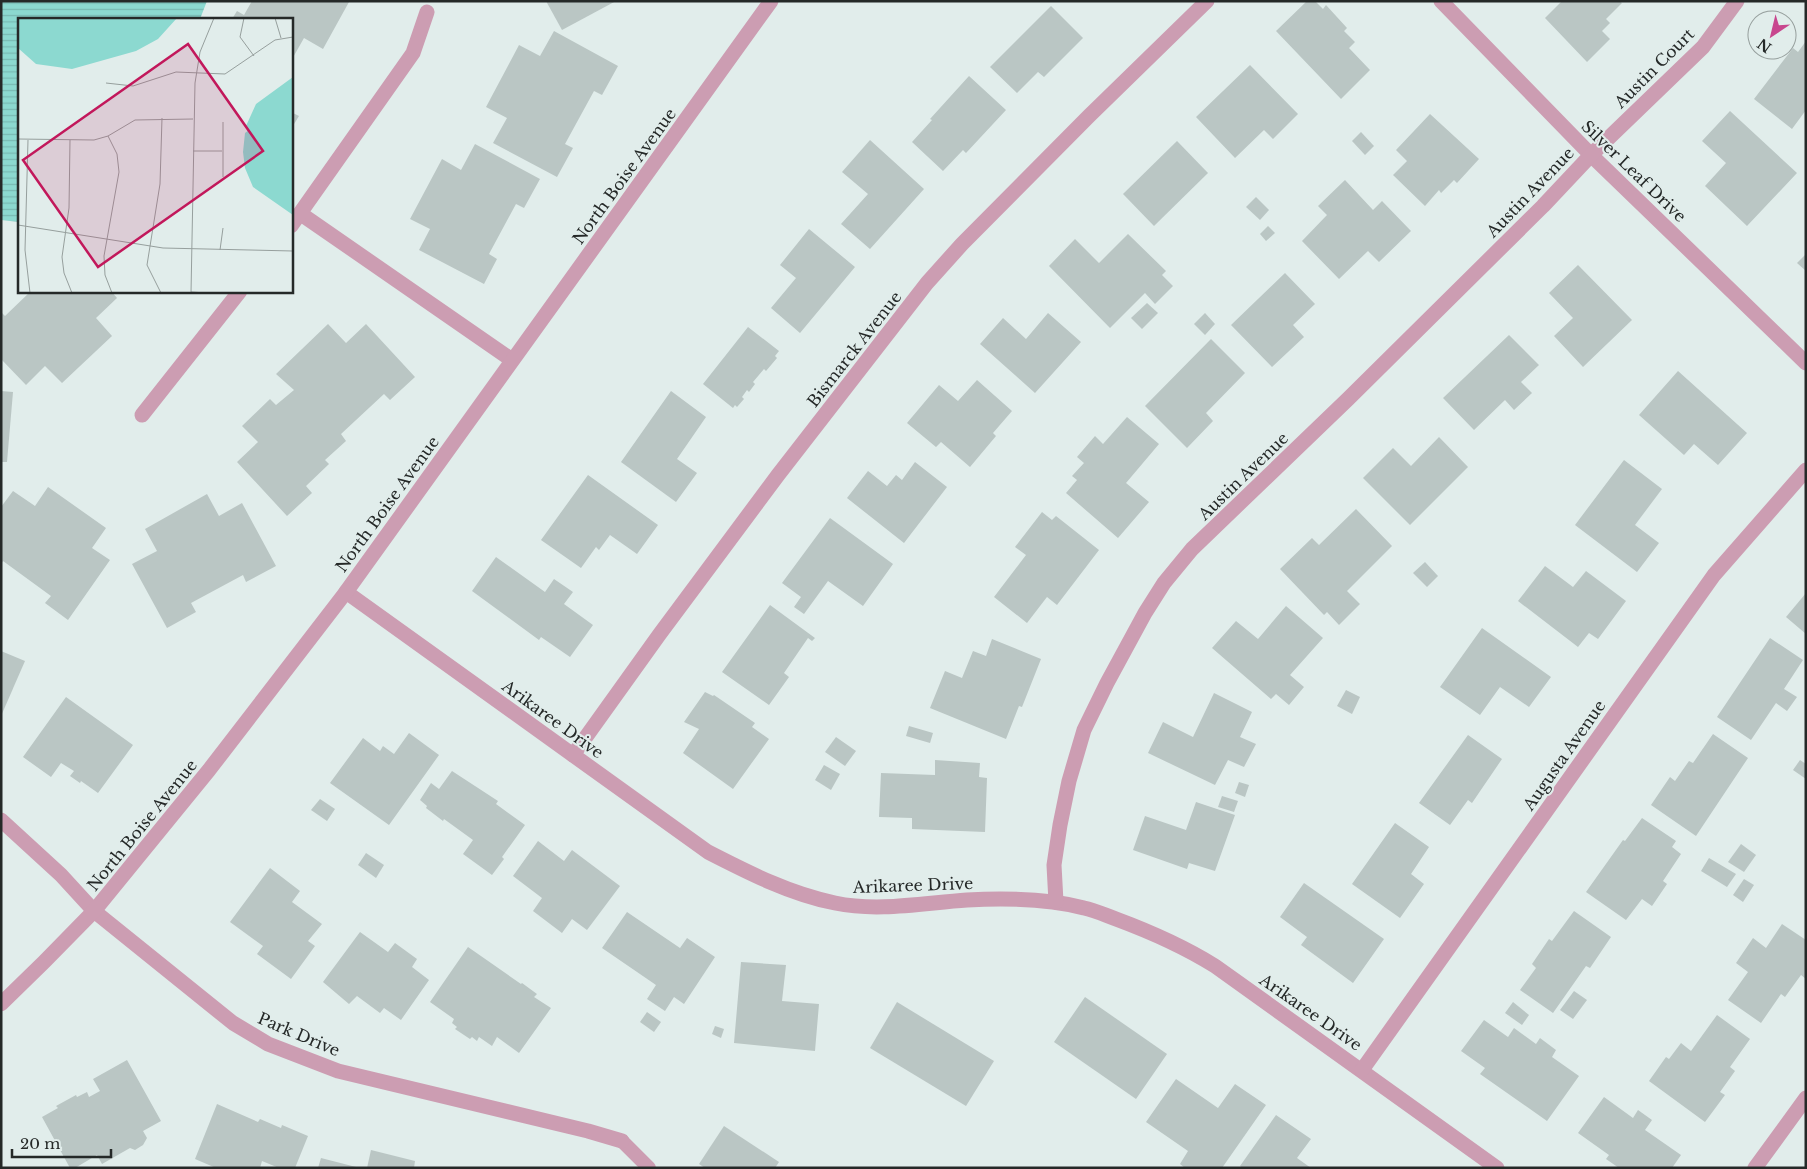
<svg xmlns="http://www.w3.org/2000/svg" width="1807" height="1169" font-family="'Libre Baskerville',serif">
<defs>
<pattern id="water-rules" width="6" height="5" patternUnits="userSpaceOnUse" patternTransform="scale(1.25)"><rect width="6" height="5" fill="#8cd9d0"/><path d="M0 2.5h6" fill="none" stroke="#79bab3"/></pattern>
</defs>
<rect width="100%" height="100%" fill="#e1edeb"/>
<polygon fill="url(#water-rules)" points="1,1 207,1 200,19 19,19 19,222 1,220"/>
<g fill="#bac6c4">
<polygon points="252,1 347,1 349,2 323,49 304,38 291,61 291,19 232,19 237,11 244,15"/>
<polygon points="546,1 616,1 562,30"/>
<polygon points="1307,1 1315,1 1323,9 1326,5 1347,28 1344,31 1355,42 1349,48 1370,70 1341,99 1276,31"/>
<polygon points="1562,1 1619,1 1622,3 1606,19 1610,23 1602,31 1610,39 1587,62 1545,18"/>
<polygon points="1051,6 1083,38 1044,77 1038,72 1017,93 990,67"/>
<polygon points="554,31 618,66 602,95 594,91 565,144 573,148 557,177 493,143 507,118 486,107 519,45 540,56"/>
<polygon points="1806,41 1806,110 1792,129 1754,99 1793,48 1798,52"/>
<polygon points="1250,65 1298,114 1273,139 1264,130 1235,158 1196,117"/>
<polygon points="969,76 1006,110 966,153 963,150 943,171 912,142 932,120 930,119"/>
<polygon points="1730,111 1797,173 1747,226 1705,186 1726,163 1702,141"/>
<polygon points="291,112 299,116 291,129"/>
<polygon points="1430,114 1479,159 1457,183 1454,180 1441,193 1439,190 1425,206 1393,175 1407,161 1396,150"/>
<polygon points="1361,132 1374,146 1365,155 1352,141"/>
<polygon points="870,140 924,189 870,249 841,224 868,194 842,172"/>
<polygon points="1177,141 1208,173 1154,226 1123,194"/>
<polygon points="475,144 540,179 524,208 516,204 489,254 497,259 484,284 419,250 430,229 410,219 442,159 461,170"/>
<polygon points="1345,180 1373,210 1382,201 1411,231 1379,262 1368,251 1339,279 1302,241 1327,215 1318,206"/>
<polygon points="1256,197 1269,210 1260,220 1246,207"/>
<polygon points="1268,226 1275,233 1266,241 1260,234"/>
<polygon points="809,229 855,267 800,333 771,308 796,278 780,265"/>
<polygon points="1128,234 1166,271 1162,275 1173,286 1155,304 1145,293 1110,328 1049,266 1075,239 1099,263"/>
<polygon points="1806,254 1806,271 1797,263"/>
<polygon points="1578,265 1632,320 1583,367 1554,336 1573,318 1549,293"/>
<polygon points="1285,273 1315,304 1293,325 1304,337 1272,367 1231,325"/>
<polygon points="31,291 111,291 117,298 96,318 112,336 62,383 45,366 26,385 1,359 1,312 5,316"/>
<polygon points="1147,303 1158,313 1142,329 1131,318"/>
<polygon points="1048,313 1081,342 1035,393 980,344 1003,318 1026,339"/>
<polygon points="1205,313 1215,324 1205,335 1194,324"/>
<polygon points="328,324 346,343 366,324 415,377 390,400 384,394 341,434 346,441 325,460 329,464 306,486 312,493 287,516 237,462 258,442 242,426 270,399 276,405 294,390 276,374"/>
<polygon points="748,327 779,351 775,356 777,358 766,371 764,369 753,382 755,384 749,392 747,390 742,397 744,399 737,407 735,405 733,408 703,384"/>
<polygon points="1509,335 1539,365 1521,382 1532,393 1514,410 1505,400 1474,430 1443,398"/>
<polygon points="1211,339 1245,373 1206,413 1213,421 1187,448 1145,406"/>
<polygon points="1678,371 1747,433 1718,465 1694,444 1684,455 1639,415"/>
<polygon points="977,380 1012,411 993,433 996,436 970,467 941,442 936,447 907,423 939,385 958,401"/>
<polygon points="1,391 13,392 7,462 1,462"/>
<polygon points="671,391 706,417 677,459 697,473 676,502 621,462"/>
<polygon points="1127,417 1159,444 1126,483 1149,502 1118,538 1066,493 1077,480 1072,476 1084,463 1077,457 1095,436 1103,444"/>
<polygon points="1439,437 1468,467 1410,525 1363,478 1393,448 1411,466"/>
<polygon points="1624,460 1662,489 1635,525 1659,543 1637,572 1575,525"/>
<polygon points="915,462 947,487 904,543 847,498 868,471 887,486 896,475 902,480"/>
<polygon points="588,475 658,525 637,554 610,535 599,550 596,547 581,568 541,540"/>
<polygon points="48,487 106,528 92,548 110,560 68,620 45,603 51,596 3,561 1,564 1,507 13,491 35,506"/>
<polygon points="207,494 219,516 242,503 276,566 246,582 243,575 191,603 196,612 167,628 132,564 157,551 145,529"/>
<polygon points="1356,509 1392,546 1347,591 1360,604 1339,625 1327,612 1324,615 1280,569 1312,538 1319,545"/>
<polygon points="1042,512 1052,520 1056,516 1099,550 1057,605 1047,597 1027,623 994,597 1026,555 1015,547"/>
<polygon points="830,518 893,564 863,606 828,581 804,614 794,607 801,597 782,583"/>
<polygon points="496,557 545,592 554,579 573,592 564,604 593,625 570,657 541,637 539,640 472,591"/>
<polygon points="1425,562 1438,576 1427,587 1413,573"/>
<polygon points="1545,566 1573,587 1586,571 1626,601 1598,639 1589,633 1578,647 1518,601"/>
<polygon points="1806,593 1806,634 1786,617"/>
<polygon points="770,605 815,638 812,641 808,638 784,673 789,677 769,705 722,672"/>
<polygon points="1286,606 1323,638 1290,675 1304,687 1289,705 1276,694 1271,699 1212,648 1236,621 1258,639"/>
<polygon points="1482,628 1551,677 1529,707 1500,687 1480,715 1440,687"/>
<polygon points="1770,638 1803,660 1784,689 1797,697 1787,711 1776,703 1751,740 1717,717"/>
<polygon points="992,639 1041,659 1022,707 1019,706 1006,739 930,708 945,671 962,678 973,651 986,656"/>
<polygon points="1,651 25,661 1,716"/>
<polygon points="1346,690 1360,697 1352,714 1337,706"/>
<polygon points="705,692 713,696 714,695 755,723 752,727 769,739 733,789 683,753 699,729 684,722"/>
<polygon points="1214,693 1252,712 1240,737 1256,744 1244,767 1228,760 1215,785 1148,753 1163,722 1193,737"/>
<polygon points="66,697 133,745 98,793 81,781 80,783 70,776 74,771 61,763 51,777 23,757"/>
<polygon points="909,726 933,733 930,743 906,736"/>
<polygon points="409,733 439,755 389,825 330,783 363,738 380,751 383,746 394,754"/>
<polygon points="1713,734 1748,758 1696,836 1651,805 1670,777 1675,781 1689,761 1693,763"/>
<polygon points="1468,735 1502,759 1472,803 1468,800 1450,825 1419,803"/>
<polygon points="836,737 856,751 845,766 825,752"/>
<polygon points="935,760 980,763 979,777 987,778 985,832 912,829 912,818 879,817 881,773 935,775"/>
<polygon points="1800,760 1806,764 1806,779 1793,770"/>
<polygon points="824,765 840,774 831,790 815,780"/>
<polygon points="452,771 498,801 496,804 525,825 502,857 504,859 492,875 463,854 473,840 444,819 443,821 426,808 427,806 420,800 431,783 439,789"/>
<polygon points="1239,782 1249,785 1245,797 1235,793"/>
<polygon points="1222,796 1238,801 1234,812 1218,807"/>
<polygon points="320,799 335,809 327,821 311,810"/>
<polygon points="1196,802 1235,815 1215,871 1189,863 1187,869 1133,850 1145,816 1186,830"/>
<polygon points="1642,818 1676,841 1672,847 1681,854 1663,881 1667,884 1652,906 1642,899 1626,920 1586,892 1623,840 1625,841"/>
<polygon points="1395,823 1429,847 1411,874 1424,884 1400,918 1352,884"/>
<polygon points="538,841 564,861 572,850 620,886 587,930 572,919 562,933 533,911 542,898 513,876"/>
<polygon points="1741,844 1756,855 1744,872 1728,862"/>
<polygon points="366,853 384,865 376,878 358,865"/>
<polygon points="1709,858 1736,874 1727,887 1701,871"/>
<polygon points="270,868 300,891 292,902 322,924 308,941 315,946 291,979 257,954 263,946 230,922"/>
<polygon points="1744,879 1754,885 1743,902 1733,895"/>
<polygon points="1304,883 1384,939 1353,983 1301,945 1307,937 1280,917"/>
<polygon points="1574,911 1611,937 1590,968 1586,966 1553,1013 1520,990 1536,968 1532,964 1549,939 1552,941"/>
<polygon points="627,912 680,948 687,938 715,957 684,1004 674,997 665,1011 647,999 656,985 602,948"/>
<polygon points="1782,924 1806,940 1806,979 1801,975 1785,997 1781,994 1761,1023 1728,1000 1748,972 1736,963 1753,938 1766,948"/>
<polygon points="360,932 388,952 395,943 417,959 412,967 429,980 401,1020 384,1008 380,1013 357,996 349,1004 323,982"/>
<polygon points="468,947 521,984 522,983 537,994 534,997 551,1008 519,1053 497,1037 492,1046 479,1037 477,1041 472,1037 470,1039 455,1029 457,1027 452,1023 454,1019 430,1002"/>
<polygon points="741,962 786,965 782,1001 819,1004 815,1051 734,1043"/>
<polygon points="1574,991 1587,1000 1573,1019 1560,1010"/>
<polygon points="1085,997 1167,1054 1136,1099 1054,1042"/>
<polygon points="897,1002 994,1061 966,1106 870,1048"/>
<polygon points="1513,1002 1529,1015 1522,1025 1505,1013"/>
<polygon points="647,1012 661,1022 654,1032 640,1022"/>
<polygon points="1717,1015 1750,1039 1730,1067 1735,1071 1720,1092 1725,1095 1705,1122 1649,1081 1666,1057 1669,1059 1681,1043 1691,1051"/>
<polygon points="1484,1020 1508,1037 1514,1028 1536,1044 1540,1038 1556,1050 1552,1057 1579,1076 1547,1121 1480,1074 1485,1068 1461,1051"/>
<polygon points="715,1026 724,1029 721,1038 712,1034"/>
<polygon points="127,1060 161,1121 143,1131 147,1138 143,1145 135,1150 130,1148 102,1164 97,1155 75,1168 70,1168 42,1117 58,1108 56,1106 76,1095 77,1097 87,1092 89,1097 100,1091 93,1079"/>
<polygon points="1176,1079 1218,1108 1235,1084 1266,1105 1222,1168 1185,1168 1180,1164 1188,1151 1146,1122"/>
<polygon points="1604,1097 1633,1118 1638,1110 1652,1120 1645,1130 1681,1155 1672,1168 1619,1168 1606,1159 1609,1155 1578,1133"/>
<polygon points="217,1104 258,1122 260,1119 281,1128 282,1125 308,1136 295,1168 279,1168 262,1161 260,1168 216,1168 195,1159"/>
<polygon points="1276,1115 1311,1139 1297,1158 1311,1168 1242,1168 1240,1166"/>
<polygon points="724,1126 779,1162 775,1168 705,1168 699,1164"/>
<polygon points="371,1150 415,1161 414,1168 367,1168"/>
<polygon points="321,1158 356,1167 356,1168 318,1168"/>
</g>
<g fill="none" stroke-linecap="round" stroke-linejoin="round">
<polyline stroke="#cc9db2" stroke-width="14" points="622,1141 649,1168"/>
<g stroke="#cc9db2" stroke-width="15">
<polyline points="1441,1 1591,155 1806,363"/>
<polyline points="301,214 512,360"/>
<polyline points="291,226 413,53 427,12"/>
<polyline points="142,415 240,291"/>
<path d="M346 592 708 852C749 873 790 894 835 903 878 912 923 903 967 900 1005 898 1046 898 1084 908 1094 910 1105 915 1116 919 1151 932 1183 946 1215 966L1497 1168"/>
<polyline points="573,755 659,635 778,475 927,283 962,244 1089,116 1207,1"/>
<polyline points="1,820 61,875 94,911 233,1023 268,1044 338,1071 588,1131 622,1141"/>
<polyline points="1056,902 1054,865 1060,825 1069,781 1084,730 1107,683 1145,613 1164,583 1192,549 1348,399 1543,206 1591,155 1703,47 1737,1"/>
<polyline points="1362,1070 1714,575 1806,470"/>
<polyline points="1755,1168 1806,1098"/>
</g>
<polyline stroke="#cc9db2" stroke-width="15" points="1,1004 44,962 94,911 209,770 346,592 771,1"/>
</g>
<g text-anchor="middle" stroke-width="4" stroke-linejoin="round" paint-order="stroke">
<g font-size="16" fill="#252928" stroke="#e1edeb">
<text transform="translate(1654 68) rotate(-45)" y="6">Austin Court</text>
<text transform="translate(1634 171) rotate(44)" y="6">Silver Leaf Drive</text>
<text transform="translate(624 176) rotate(-54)" y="6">North Boise Avenue</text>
<text transform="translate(1530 192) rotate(-46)" y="6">Austin Avenue</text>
<text transform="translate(854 349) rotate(-52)" y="6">Bismarck Avenue</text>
<text transform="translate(1243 476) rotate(-44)" y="6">Austin Avenue</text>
<text transform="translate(387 504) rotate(-54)" y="6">North Boise Avenue</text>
<text transform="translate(553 719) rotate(36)" y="6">Arikaree Drive</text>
<text transform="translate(1564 755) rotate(-55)" y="6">Augusta Avenue</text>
<text transform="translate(142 825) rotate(-51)" y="6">North Boise Avenue</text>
<text transform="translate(913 885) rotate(-2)" y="6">Arikaree Drive</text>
<text transform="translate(1311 1012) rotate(35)" y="6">Arikaree Drive</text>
<text transform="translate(299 1034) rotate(23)" y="6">Park Drive</text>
</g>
</g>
<g transform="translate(18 18)">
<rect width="275" height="275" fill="#e1edeb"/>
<path d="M0 0H159L140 21 118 33 54 51 18 46 0 30ZM275 59V197L235 169 227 150 225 134 227 115 231 112 228 108 238 86Z" fill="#8cd9d0"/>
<path fill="none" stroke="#969f9d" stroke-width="1" d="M226 0 222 19 236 38M257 0 263 20M88 65 115 68 158 54 207 56 257 22 275 19M90 118 99 136 101 154 86 238 87 257 94 275M0 121 76 122 90 118 117 102 175 101M10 122 7 232 12 275M52 122 51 190 44 239 46 255 54 275M175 133H204M205 159V104M0 207 145 230 275 233M202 232 205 210M173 274 188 275M143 275 129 247 142 166 144 100M173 275 177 65 182 34 196 0"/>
<path fill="#c2185b" fill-opacity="0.15" stroke="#c2185b" stroke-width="2.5" d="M170 26 245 133 80 249 5 142Z"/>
<rect width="275" height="275" fill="none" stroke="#252928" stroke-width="2.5"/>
</g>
<rect width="1807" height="1169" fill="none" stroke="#252928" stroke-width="5"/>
<g transform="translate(1772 35) rotate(215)"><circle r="24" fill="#e1edeb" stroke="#969f9d"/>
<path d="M0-4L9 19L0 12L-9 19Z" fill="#c8468e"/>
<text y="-8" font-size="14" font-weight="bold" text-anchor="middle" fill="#252928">N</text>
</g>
<path d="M12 1149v8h99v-8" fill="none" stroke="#252928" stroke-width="2.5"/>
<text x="20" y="1149" font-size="15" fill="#252928" stroke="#e1edeb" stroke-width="4" paint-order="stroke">20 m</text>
</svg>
